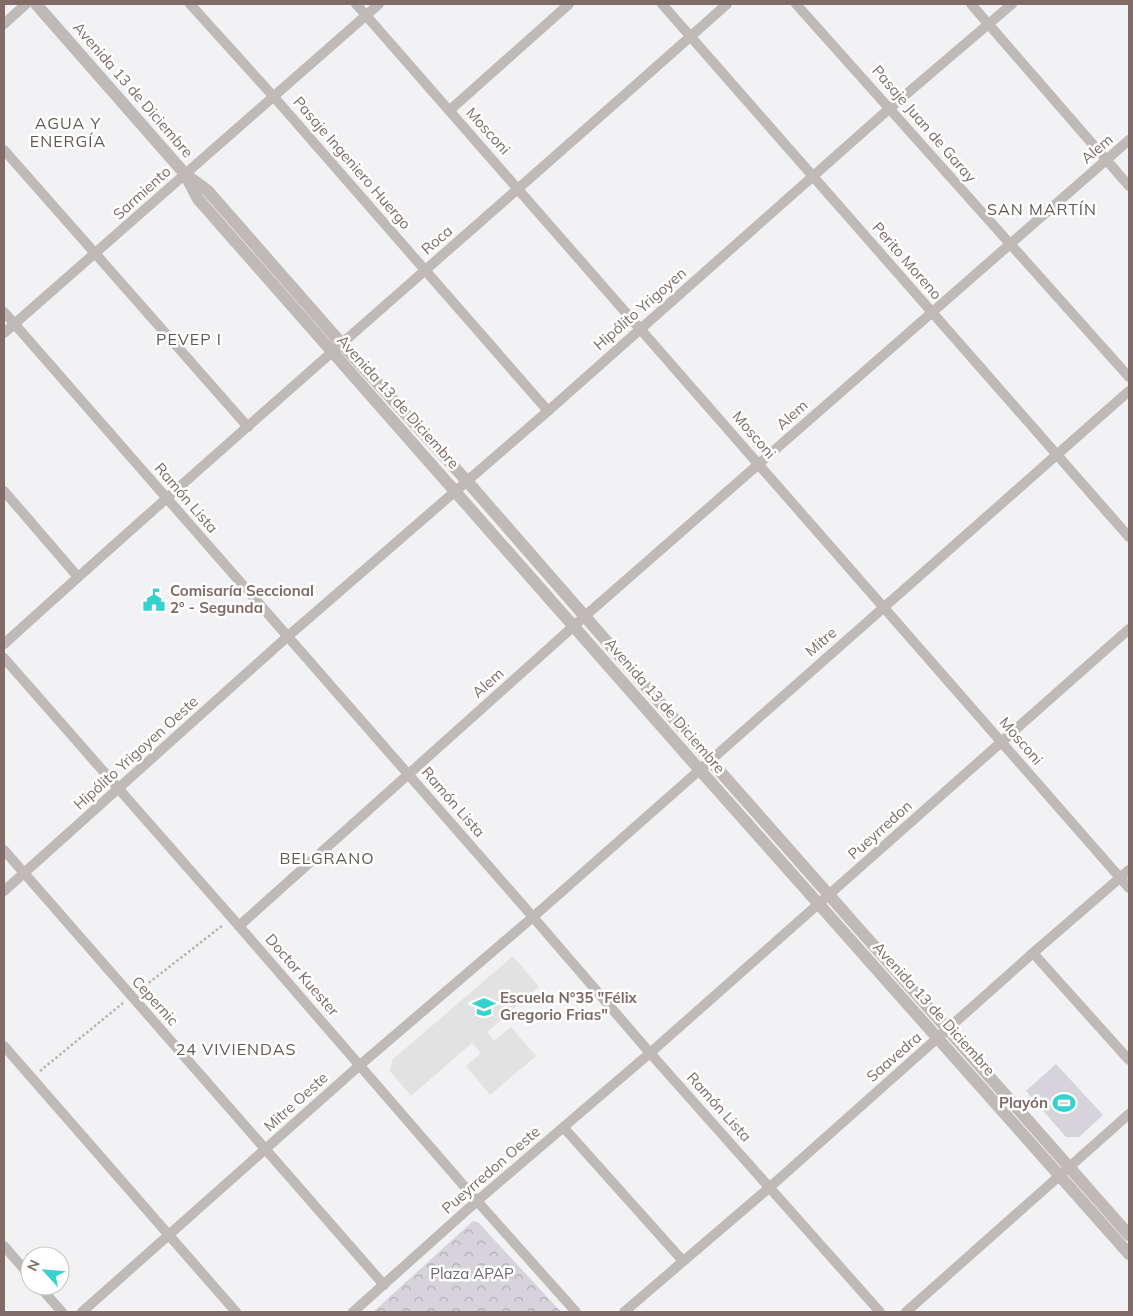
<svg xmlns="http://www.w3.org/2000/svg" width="1133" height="1316" font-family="Mulish,sans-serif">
<defs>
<pattern id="forest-crowns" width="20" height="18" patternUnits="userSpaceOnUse" patternTransform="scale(1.25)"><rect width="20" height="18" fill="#d6d3db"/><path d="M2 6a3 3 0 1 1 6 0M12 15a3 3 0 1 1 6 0" fill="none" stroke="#b3afb5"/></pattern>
</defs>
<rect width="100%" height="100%" fill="#f2f2f5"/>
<polygon fill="#e2e2e2" points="513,956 539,987 487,1032 494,1041 511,1027 536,1056 490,1095 466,1066 481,1053 472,1043 411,1096 390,1071 392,1060"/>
<polygon fill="url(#forest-crowns)" points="473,1221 479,1223 561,1312 373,1312"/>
<polygon fill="#d6d3db" points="1056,1064 1103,1115 1079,1137 1066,1137 1026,1091"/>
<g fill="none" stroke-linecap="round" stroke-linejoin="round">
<g stroke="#b8b3b2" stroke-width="2.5" stroke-dasharray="2.5 2.5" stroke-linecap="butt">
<polyline points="141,989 223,925"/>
<polyline points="40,1071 123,1003"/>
</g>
<g stroke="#bfb9b7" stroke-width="10">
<polyline points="190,4 274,97 548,411"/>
<polyline points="356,4 1129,888"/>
<polyline points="662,4 1129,537"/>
<polyline points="796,4 1129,377"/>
<polyline points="971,4 1129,186"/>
<polyline points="4,24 26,4"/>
<polyline points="450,110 569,4"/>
<polyline points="4,150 248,427"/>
<polyline points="4,312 533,917 650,1053 880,1312"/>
<polyline points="4,333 379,4"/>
<polyline points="4,491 78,577"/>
<path d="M4 644C242 428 487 218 727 4"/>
<polyline points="4,658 232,918 477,1201 576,1312"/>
<polyline points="4,850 384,1285"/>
<polyline points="4,891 287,637 548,411 890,108 1012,4"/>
<polyline points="239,926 585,616 1129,140"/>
<polyline points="1033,953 1129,1060"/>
<polyline points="4,1046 236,1312"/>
<polyline points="564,1128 683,1261"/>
<polyline points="4,1246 30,1276"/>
<polyline points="39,1286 62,1312"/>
<polyline points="82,1312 360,1065 533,917 1129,391"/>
<polyline points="353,1312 477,1201 650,1053 1129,629"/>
<polyline points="624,1312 770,1187 1033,953 1129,870"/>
<polyline points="906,1312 1129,1114"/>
</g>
<g stroke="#bfb9b7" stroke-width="12">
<polyline points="36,4 185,174 207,190 341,343 466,480 710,760 1129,1235"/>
<polyline points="186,176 198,199 699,769 1129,1254"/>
</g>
</g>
<defs>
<symbol id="civic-bare" viewBox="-9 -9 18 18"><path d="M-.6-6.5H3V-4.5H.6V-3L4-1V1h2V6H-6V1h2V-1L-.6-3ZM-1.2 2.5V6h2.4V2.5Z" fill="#34d3ce" stroke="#fff" stroke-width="2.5" paint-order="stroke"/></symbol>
<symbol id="school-bare" viewBox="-9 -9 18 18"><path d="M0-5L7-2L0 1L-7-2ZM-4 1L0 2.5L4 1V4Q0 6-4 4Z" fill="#34d3ce" stroke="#fff" stroke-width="2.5" paint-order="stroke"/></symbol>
<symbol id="stadium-bare" viewBox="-9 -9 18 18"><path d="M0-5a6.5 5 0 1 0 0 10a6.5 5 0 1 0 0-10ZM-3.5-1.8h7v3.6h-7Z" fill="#34d3ce" stroke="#fff" stroke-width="2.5" paint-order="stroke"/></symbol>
</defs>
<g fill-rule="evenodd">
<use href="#civic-bare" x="138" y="584" width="32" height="32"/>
<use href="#school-bare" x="468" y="991" width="32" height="32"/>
<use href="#stadium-bare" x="1048" y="1087" width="32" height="32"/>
</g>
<g text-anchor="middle" stroke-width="5" stroke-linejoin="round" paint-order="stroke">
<g font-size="15" fill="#806b67" stroke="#fff">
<text transform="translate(133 90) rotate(49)" y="5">Avenida 13 de Diciembre</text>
<text transform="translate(924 124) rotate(49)" y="5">Pasaje Juan de Garay</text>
<text transform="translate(488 131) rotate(48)" y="5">Mosconi</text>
<text transform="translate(1097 149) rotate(-41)" y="5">Alem</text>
<text transform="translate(352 163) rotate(49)" y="5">Pasaje Ingeniero Huergo</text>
<text transform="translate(142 193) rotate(-42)" y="5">Sarmiento</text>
<text transform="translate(437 240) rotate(-41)" y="5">Roca</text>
<text transform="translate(907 261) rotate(49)" y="5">Perito Moreno</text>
<text transform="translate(640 309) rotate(-41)" y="5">Hipólito Yrigoyen</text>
<text transform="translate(398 402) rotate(48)" y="5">Avenida 13 de Diciembre</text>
<text transform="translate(792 415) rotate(-42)" y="5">Alem</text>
<text transform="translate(754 435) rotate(49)" y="5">Mosconi</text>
<text transform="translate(186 498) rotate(49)" y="5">Ramón Lista</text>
<text transform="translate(821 642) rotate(-41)" y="5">Mitre</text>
<text transform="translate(488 683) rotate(-42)" y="5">Alem</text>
<text transform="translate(665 706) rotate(49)" y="5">Avenida 13 de Diciembre</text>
<text transform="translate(1021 741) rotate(49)" y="5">Mosconi</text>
<text transform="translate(136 753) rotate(-42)" y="5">Hipólito Yrigoyen Oeste</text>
<text transform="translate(453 802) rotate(49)" y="5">Ramón Lista</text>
<text transform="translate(880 830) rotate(-42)" y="5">Pueyrredon</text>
<text transform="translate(302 975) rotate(49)" y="5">Doctor Kuester</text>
<text transform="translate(155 1001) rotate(48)" y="5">Cepernic</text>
<text transform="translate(934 1009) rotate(48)" y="5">Avenida 13 de Diciembre</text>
<text transform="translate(894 1057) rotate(-41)" y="5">Saavedra</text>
<text transform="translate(296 1102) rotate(-42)" y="5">Mitre Oeste</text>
<text transform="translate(719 1107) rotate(48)" y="5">Ramón Lista</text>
<text transform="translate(491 1170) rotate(-41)" y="5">Pueyrredon Oeste</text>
</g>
<g font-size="15" font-weight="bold" fill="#806b67" stroke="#fff" text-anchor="start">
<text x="170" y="596">Comisaría Seccional<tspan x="170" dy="17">2º - Segunda</tspan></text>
<text x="500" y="1003">Escuela N°35 "Félix<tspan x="500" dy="17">Gregorio Frias"</tspan></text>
<text x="1048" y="1108" text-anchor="end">Playón</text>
</g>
<g font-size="15" fill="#6f6578" stroke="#fff">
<text x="472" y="1279">Plaza APAP</text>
</g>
<g font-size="16" letter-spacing="1" fill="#665754" stroke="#fff">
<text x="68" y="129">AGUA Y<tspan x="68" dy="18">ENERGÍA</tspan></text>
<text x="1042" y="215">SAN MARTÍN</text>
<text x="189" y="345">PEVEP I</text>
<text x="327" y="864">BELGRANO</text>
<text x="236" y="1055">24 VIVIENDAS</text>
</g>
</g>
<rect width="1133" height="1316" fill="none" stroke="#806b67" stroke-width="10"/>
<g transform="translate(45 1271) rotate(296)"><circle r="24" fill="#ffffff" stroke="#ccc4c2"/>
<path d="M0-4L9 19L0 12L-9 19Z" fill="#34d3ce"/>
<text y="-8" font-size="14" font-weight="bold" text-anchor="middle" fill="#806b67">N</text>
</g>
</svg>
